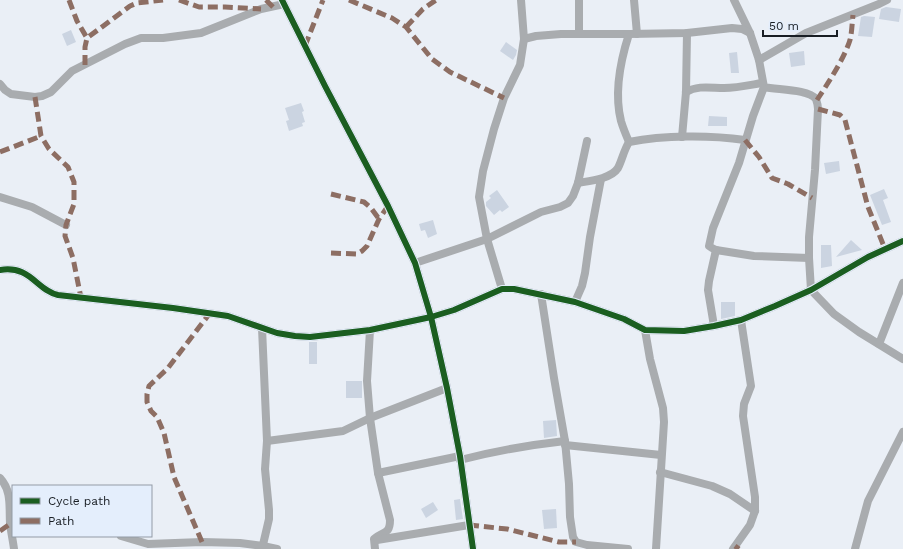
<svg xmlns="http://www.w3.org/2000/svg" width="903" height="549" font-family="'Work Sans',sans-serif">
<rect width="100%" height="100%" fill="#eaeff6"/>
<g fill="#cbd4e1">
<polygon points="886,7 901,9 899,22 879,19 881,9"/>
<polygon points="864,16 875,17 872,37 858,36 861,17"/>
<polygon points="71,30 76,42 67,46 62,34"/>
<polygon points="506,42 517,50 516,55 513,60 500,51"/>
<polygon points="804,51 805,65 791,67 789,53"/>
<polygon points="737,52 739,73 731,73 729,53"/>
<polygon points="301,103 304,111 302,112 305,122 302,123 303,126 289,131 286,121 289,120 285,108"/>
<polygon points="709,116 727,117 727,126 708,126"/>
<polygon points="839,161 840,171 826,174 824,163"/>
<polygon points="884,189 888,198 883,200 891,222 882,225 870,195"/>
<polygon points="497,190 509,207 502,212 500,210 494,215 486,206 486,202 491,198 489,196"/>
<polygon points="433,220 437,234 428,238 425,230 421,231 419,224"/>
<polygon points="851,240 862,250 836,257"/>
<polygon points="821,245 831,245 832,266 821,268"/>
<polygon points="721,302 735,302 735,316 721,319"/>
<rect x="309" y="342" width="8" height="22"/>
<rect x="346" y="381" width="16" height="17"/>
<polygon points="556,420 557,436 544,438 543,421"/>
<polygon points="460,499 463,519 456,520 454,500"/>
<polygon points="433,502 438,510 426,518 421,509"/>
<polygon points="556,509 557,528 544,529 542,510"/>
</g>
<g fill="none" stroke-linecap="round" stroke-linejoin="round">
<g stroke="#a9acaf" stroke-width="8">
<polyline points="282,0 325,86 388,206 415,263 431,317 447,388 460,456 473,549"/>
<polyline points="579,0 579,34"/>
<polyline points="634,0 637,34"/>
<path d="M734 0 750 33 759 60 764 87C777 90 808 89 816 99 817 102 818 106 818 109L815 170 809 237V258L811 290 834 314 859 332 903 359"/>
<path d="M629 34C620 62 614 93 621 121 623 128 626 135 629 142"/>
<polyline points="524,39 536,36 561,34 629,34 687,33 732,28 742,29 750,33"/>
<polyline points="759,60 806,33 879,4 887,0"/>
<polyline points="0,84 5,90 11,94 35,97 42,96 51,92 72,71 125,44 141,38 163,38 201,33 261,9 284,4"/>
<polyline points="764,87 753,116 739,163 713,228 709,246 712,248 716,250 754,256 809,258"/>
<path d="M686 92C698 85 711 88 724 88 737 88 750 85 762 83"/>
<polyline points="682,137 686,92 687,33"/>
<path d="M578 183C589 181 611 179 618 168 622 160 624 150 629 142 664 135 710 135 745 140"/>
<polyline points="0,197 32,207 66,225"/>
<polyline points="415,263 487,239 541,212 560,207 568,203 573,196 578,183 587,141"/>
<path d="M0 270C31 265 36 290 58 295L173 308 228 316 277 333 295 336 310 337 370 330 431 317 454 310 502 289H514L575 302 624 319 645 330 684 331 714 326 741 320 775 306 811 290 868 257 903 241"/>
<polyline points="502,289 487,239 479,197 483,171 494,129 504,98 520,65 524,39 521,0"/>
<polyline points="541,294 554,378 565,441 569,484 570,517 573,537 576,542 587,545 628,549"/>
<polyline points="575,302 582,286 585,273 590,237 601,179"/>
<polyline points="714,326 708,290 709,281 716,250"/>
<polyline points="262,328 267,441 265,469 269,510 269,519 262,549"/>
<path d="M370 330 367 381 370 418 378 473 390 520C390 535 383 531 374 539L375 549"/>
<polyline points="645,330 650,359 663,408 664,422 656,549"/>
<polyline points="879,344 903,283"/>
<polyline points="267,441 343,431 370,418 447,388"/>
<polyline points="565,445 661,455"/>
<path d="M460 460C495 451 529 445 565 441"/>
<polyline points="660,472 712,486 730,494 755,511"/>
<polyline points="378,473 460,456"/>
<path d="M0 478C12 491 9 507 10 523 11 532 13 541 14 549"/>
<polyline points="121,536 148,544 202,542 240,543 263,546 277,549"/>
<polyline points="377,540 469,525"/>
<polyline points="733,549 750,525 755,511 755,497 743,416 744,404 751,386 741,320"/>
<polyline points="855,549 868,501 903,432"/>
</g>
<g stroke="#8d6e63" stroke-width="5" stroke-dasharray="10 5" stroke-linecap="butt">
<polyline points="69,0 77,21 87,38"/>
<polyline points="179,0 199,7 225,7 261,9"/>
<polyline points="266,0 273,7"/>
<polyline points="349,0 392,18 406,27 432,59 450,72 504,98"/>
<polyline points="406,27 423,9 436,0"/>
<polyline points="305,46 323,0"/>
<polyline points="85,65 85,47 87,38 130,6 137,3 163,0"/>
<polyline points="35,97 41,136 49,149 68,167 74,182 74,204 66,225 65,236 73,258 81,298"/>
<path d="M817 100C828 83 844 59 850 40 852 32 852 23 853 15"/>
<polyline points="818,109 840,115 845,120 868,207 885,249"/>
<polyline points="745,140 759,157 772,178 788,184 812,198"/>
<polyline points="0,152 41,136"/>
<polyline points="331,194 364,202 371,208 379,219"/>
<polyline points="331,253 357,254 362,251 367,246 379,219 388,206"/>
<polyline points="469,525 507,529 559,542 576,542"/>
<polyline points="0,531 10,524"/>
<polyline points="202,542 174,477 164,433 157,417 151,411 147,402 147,394 149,386 168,368 210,313"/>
<polyline points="735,546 739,549"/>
</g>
<defs>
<g id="cycleway">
<polyline points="282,0 325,86 388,206 415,263 431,317 447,388 460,456 473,549"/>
<path d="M0 270C31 265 36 290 58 295L173 308 228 316 277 333 295 336 310 337 370 330 431 317 454 310 502 289H514L575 302 624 319 645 330 684 331 714 326 741 320 775 306 811 290 868 257 903 241"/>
</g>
</defs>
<use href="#cycleway" stroke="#e4eefc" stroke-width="8"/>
<use href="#cycleway" stroke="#1b5e20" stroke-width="6"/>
</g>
<rect x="12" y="485" width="140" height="52" fill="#e4eefc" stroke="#939ba6"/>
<rect x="20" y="498" width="20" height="6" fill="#1b5e20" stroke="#939ba6"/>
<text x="48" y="505" font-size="12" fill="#191e24">Cycle path</text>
<rect x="20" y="518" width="20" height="6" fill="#8d6e63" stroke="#939ba6"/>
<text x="48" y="525" font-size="12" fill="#191e24">Path</text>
<path d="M763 30v6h74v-6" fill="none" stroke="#191e24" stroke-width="2"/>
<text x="769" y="30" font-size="12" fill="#191e24" stroke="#e4eefc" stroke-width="3" paint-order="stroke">50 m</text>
</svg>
